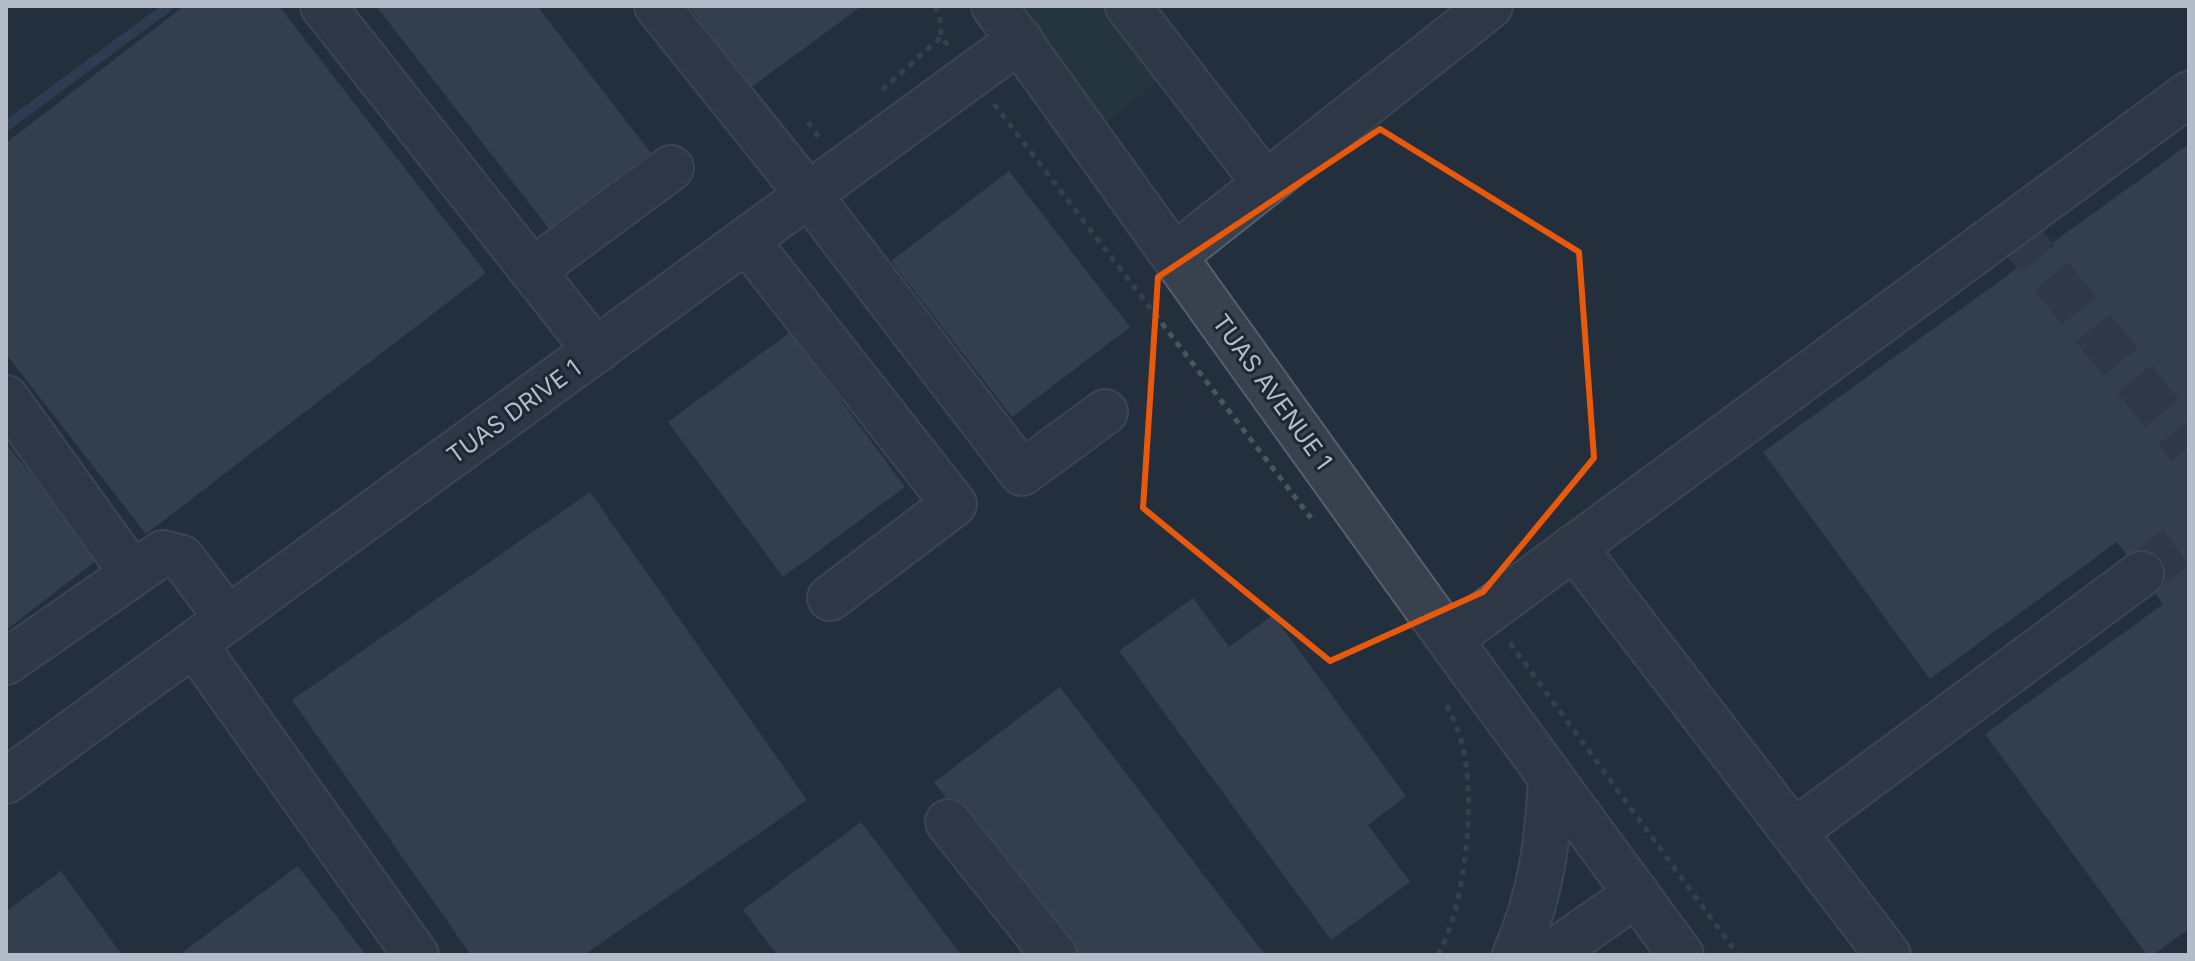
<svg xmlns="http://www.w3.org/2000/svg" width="2195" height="961" font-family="Inter,sans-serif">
<rect width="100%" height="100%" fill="#242f3e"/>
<polygon fill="#263c3f" points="998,6 1124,6 1172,69 1092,135"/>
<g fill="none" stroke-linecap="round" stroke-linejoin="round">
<polyline stroke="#394c67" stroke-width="10" points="6,126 169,6"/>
</g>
<g fill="#455162">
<polygon points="184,6 279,6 486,273 146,534 6,354 6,143"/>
<polygon points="376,6 537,6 651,153 550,230"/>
<polygon points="689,6 862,6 750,88"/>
<polygon points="2189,144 2189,929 2153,955 2147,955 1985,734 2163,604 2117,542 1930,679 1763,452"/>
<polygon points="1009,171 1130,327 1012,417 891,261"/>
<polygon points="790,332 905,487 783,577 668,422"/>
<polygon points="6,443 97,560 6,630"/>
<polygon points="590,492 807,800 584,955 471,955 292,700"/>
<polygon points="1193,598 1229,647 1273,615 1406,796 1368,825 1410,882 1331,940 1119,651"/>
<polygon points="1060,687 1265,955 1066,955 934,782"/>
<polygon points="861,822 961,955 777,955 743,910"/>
<polygon points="298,866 366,955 184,955 182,953"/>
<polygon points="61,871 122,955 6,955 6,911"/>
</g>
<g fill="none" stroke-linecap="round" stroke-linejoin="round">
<g stroke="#3a4453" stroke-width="44" stroke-dasharray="44 22" stroke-linecap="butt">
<polyline points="2010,225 2189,447"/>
<polyline points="2141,574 2189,538"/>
</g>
<defs>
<g id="minor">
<polyline points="323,6 596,351"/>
<polyline points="657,6 819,208 1022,473 1105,412"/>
<polyline points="994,6 1439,625 1681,955"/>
<polyline points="1128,6 1265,183"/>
<polyline points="747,241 954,504 830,598"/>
<polyline points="1174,256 1490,6"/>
<polyline points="533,270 671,168"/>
<polyline points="6,398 132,573"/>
<polyline points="1574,547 1888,955"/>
<polyline points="1450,639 2189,94"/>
<polyline points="194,644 416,955"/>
<polyline points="6,662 163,553 182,558 228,619"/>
<polyline points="6,781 1020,40"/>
<polyline points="948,822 1054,955"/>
<polyline points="1794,832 2141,574"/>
<path d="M1515 955C1541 895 1548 842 1551 777"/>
<polyline points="1549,955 1637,894"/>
</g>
</defs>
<use href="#minor" stroke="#565f6c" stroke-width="48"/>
<g stroke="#44595c" stroke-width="5" stroke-dasharray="6 6" stroke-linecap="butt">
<polyline points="935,6 940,16 941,37"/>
<polyline points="882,90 941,37 948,45"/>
<polyline points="994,104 1311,518"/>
<polyline points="808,122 820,139"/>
<polyline points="1510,643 1738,955"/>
<path d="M1438 955C1465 907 1477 798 1462 744 1459 730 1452 717 1446 704"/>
</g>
<use href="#minor" stroke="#38414e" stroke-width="44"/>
</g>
<path d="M0 0H2195V961H0ZM1380 129 1579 252 1594 458 1483 592 1330 661 1143 508 1158 277Z" fill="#242f3e" fill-opacity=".55" fill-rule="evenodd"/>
<path fill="none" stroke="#e8590c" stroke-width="6" stroke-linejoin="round" d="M1380 129 1579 252 1594 458 1483 592 1330 661 1143 508 1158 277Z"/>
<g text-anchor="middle" stroke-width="6" stroke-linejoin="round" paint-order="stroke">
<g font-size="24" fill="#b4bcc9" stroke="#1d2633">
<text transform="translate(1272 392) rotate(54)" y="8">TUAS AVENUE 1</text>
<text transform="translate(514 412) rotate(-36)" y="8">TUAS DRIVE 1</text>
</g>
</g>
<rect width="2195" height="961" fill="none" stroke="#b4bcc9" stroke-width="16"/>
</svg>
